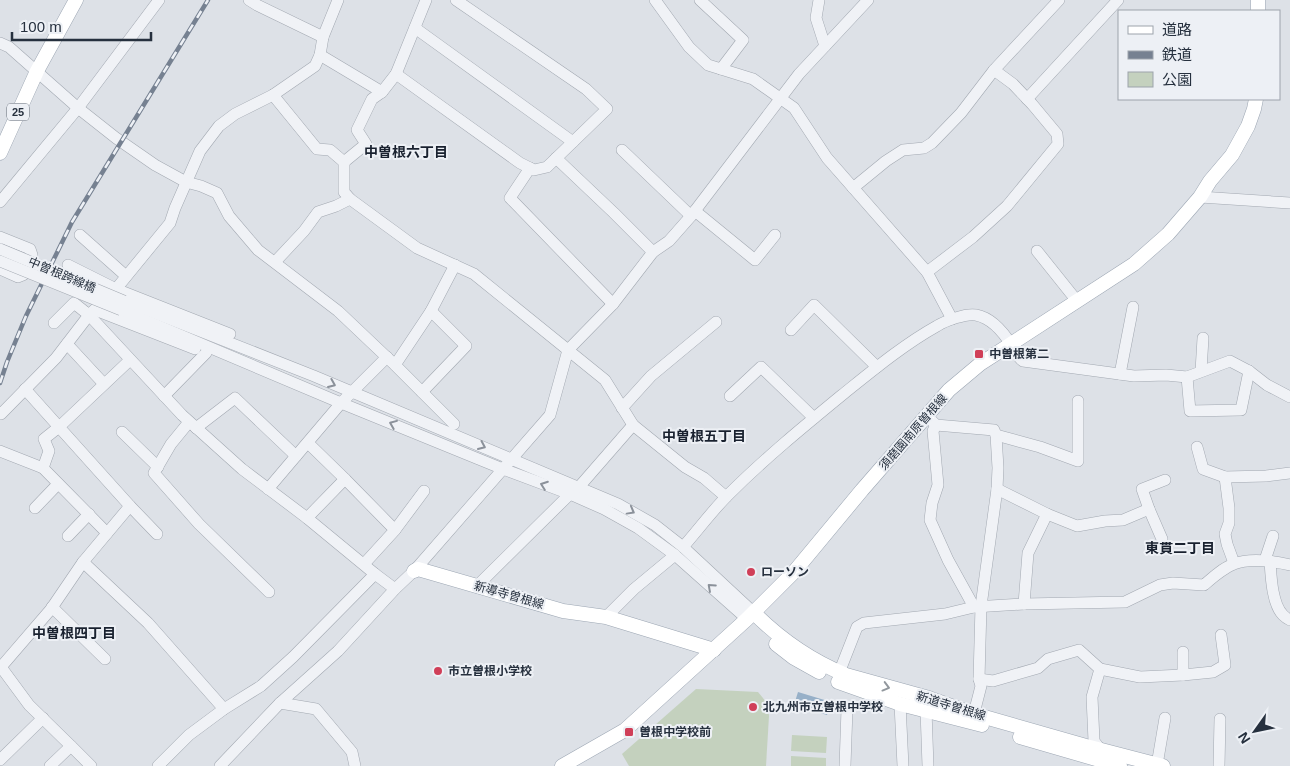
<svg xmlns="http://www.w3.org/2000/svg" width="1290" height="766" font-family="Arial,'Noto Sans JP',sans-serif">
<rect width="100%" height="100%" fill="#dde1e7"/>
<g fill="#c4d1be">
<polygon points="696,689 758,692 767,703 769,716 766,766 629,766 622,754"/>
<polygon points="792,735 827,737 826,753 791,751"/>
<polygon points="791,756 826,758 826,766 791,766"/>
</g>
<polygon fill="#97b0c8" points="798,692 831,702 827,715 794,705"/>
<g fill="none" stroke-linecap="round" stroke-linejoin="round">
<defs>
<g id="minor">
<polyline points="249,0 257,5 323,37 320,55 315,66 273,95 235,114 219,126 200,151 175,208 170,223 116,289 89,315 182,415 242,469 307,518 375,574"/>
<polyline points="655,0 689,47 708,65 753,79 794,108 827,158 927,272 952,319"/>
<polyline points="700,0 743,40 721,69"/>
<polyline points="819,0 816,18 825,46"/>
<polyline points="415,28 573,142"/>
<polyline points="323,37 338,0"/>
<polyline points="0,43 9,47 78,108 116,138 155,165 186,182 201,186 217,193 229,216 258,250 338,311 395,365 454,424"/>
<polyline points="320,55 382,92 396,74 426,0"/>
<polyline points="396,74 520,163 534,170 547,167 607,109 586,89 456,0"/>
<polyline points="273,95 317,149 330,150 344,162 344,192 350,199"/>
<polyline points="1027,99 1118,0"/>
<polyline points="622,150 691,216"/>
<polyline points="556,158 614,213 653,252"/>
<polyline points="344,162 366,144 357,130 372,99 382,92"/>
<polyline points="530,168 510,198 613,304"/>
<polyline points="853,188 886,161 903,150 924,148 932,143 961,113 994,70 1059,0"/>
<polyline points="1200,197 1290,203"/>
<polyline points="0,202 78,108 159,0"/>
<polyline points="695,211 755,260 775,235"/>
<polyline points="80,235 126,276"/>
<polyline points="0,237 30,249 32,255 23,275 18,277 0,269"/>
<polyline points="1037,251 1077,301"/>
<polyline points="275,262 304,231 318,212 336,206 350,199 417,248 474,274 605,380 633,425 685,467 704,478 726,497"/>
<polyline points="68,265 116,289 230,334"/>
<polyline points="927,272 973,237 1007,206 1058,144 1057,134 1032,104 1013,84 994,70"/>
<polyline points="124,301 314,376 618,504 655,525 683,547 754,613"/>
<polyline points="95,310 195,349"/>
<polyline points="121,310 341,403 503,469 570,494 604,509 638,528 675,555 747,619"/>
<polyline points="431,311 455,265"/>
<polyline points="791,330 814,305 877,367"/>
<polyline points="67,344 104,384"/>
<polyline points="130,360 59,427 130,506 157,534"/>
<polyline points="395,365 431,311 466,346 422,392"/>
<polyline points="1201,371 1203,338"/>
<polyline points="1120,374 1133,307"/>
<polyline points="1187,377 1190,411 1241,410 1249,371"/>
<polyline points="25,389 59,427 44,439 49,451 43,468 107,533"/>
<polyline points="164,396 206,353"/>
<polyline points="730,396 761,367 814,418"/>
<polyline points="622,408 651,376 716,322"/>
<polyline points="1,414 56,358 89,315 74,303 54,323"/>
<polyline points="927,416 936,425 994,430 996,435 998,468 997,489 981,606 979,679 981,686 972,721"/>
<polyline points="189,422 171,444 154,473 199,524 269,592"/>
<polyline points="936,425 933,431 938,485 932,503 930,520 948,560 974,607"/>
<polyline points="196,428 235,398 296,456"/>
<polyline points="122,432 158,467"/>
<polyline points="996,435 1040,447 1078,461 1078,401"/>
<polyline points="308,443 345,479 395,530 364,564"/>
<polyline points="1197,447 1203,469 1225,477 1266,476 1290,473"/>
<polyline points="0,451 43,468"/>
<polyline points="1225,477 1229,508 1229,523 1225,534 1227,544 1234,563"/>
<polyline points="579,487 633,425"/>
<polyline points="268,489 341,403 387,357"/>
<polyline points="997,489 1047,514 1028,553 1024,604"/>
<polyline points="35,508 58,484"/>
<polyline points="1149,509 1142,489 1165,480"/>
<polyline points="1047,514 1077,526 1105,521 1123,520 1149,509 1162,539"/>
<polyline points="307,518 345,479"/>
<polyline points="395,530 424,491"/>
<polyline points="68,536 89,514"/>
<path d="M683 547C698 530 712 511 728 495 764 459 803 427 842 395 872 371 903 345 937 326 945 321 966 313 976 315 992 318 1004 333 1012 346 1015 351 1018 358 1023 361L1134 376 1166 375 1187 377 1230 361 1249 371 1267 385 1290 397"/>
<polyline points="1265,560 1273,536"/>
<path d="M1270 561C1271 576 1272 604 1283 615 1285 617 1288 619 1290 620"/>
<polyline points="83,562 130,506"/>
<polyline points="477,586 570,494"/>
<polyline points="52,607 105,659"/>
<polyline points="606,617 634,589 675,555"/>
<polyline points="1100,669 1140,677 1183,675 1213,672 1225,665 1221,635"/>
<path d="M839 673 857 627 864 623 945 614 974 607 1024 604 1125 602 1160 585 1173 583 1204 585C1213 577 1223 568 1234 564 1249 558 1275 561 1290 565"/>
<polyline points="1183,675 1183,652"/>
<polyline points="979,679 993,681 1038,668 1048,659 1079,650 1100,669 1092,697 1094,741 1103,753"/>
<polyline points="280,703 316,709 352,752 355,766"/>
<polyline points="928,703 926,710 928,766"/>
<polyline points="900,704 903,766"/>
<polyline points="71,746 29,705 1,667 51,609 83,562 148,623 224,709"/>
<polyline points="0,760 43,718"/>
<polyline points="1157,765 1165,718"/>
<polyline points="50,766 71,746 91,766"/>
<polyline points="158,766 189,735 224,709 261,686 293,657 375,574 395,589"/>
<polyline points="220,766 280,703 338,651 395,589 414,571 550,415 568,350 613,304 653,252 669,241 691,216 799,74 868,0"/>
<polyline points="845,766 847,709"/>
<polyline points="1219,766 1220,719"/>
</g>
<g id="major">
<polyline points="1258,0 1258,11"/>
<polyline points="0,153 37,71 76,0"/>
<polyline points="414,571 418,569 563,611 606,617 714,650"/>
<path d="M754 613C780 639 812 661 846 675L929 698 974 714 1086 746 1163 766"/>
<polyline points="776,644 794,658 819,672"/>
<polyline points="838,682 900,704 982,725"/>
<polyline points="1020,737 1120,766"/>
<polyline points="562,766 625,730 747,619 794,572 862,490 949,390 980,364 1134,264 1168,234 1200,197 1210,181 1232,155 1248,126 1254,109 1256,99"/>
</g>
</defs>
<use href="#minor" stroke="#a2a8b1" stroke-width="12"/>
<use href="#major" stroke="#9ca6b3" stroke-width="15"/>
<use href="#minor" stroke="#f0f2f6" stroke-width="11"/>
<use href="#major" stroke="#fff" stroke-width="14"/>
<defs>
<polyline id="rail" points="0,383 7,362 26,316 72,222 208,0"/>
</defs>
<use href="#rail" stroke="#768191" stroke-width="4.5"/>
<use href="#rail" stroke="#edf0f5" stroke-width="2.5" stroke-dasharray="8" stroke-linecap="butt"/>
<defs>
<g id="minor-bridge">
<polyline points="0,249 124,301"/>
<polyline points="0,261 121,310"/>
</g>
</defs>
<use href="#minor-bridge" stroke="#a2a8b1" stroke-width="12" stroke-linecap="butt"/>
<use href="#minor-bridge" stroke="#f0f2f6" stroke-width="11"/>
</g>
<defs><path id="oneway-chevron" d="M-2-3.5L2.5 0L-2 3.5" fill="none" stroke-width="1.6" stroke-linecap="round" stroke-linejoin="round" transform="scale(1.25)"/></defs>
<g stroke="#8b919a">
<use href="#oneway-chevron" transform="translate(332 384) rotate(23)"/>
<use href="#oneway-chevron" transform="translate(393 424) rotate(-158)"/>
<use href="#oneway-chevron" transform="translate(482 446) rotate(24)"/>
<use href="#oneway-chevron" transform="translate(544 485) rotate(-160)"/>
<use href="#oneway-chevron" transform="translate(631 511) rotate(29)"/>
<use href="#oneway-chevron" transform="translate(711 587) rotate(-138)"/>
</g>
<use stroke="#92989e" href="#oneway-chevron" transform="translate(886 687) rotate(15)"/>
<g fill="#d03f58" stroke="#edf0f5" stroke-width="2">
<rect x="974" y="349" width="10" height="10" rx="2.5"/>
<circle cx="751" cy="572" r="5"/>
<circle cx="438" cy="671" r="5"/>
<circle cx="753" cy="707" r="5"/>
<rect x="624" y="727" width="10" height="10" rx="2.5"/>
</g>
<g text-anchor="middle" stroke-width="4" stroke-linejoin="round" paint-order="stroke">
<rect fill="#edf0f5" stroke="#626a75" stroke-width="1" x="7" y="103.5" width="22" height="17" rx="4"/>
<g font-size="11" font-weight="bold" fill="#26303e">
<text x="18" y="116">25</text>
</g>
<g font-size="12" fill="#26303e" stroke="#edf0f5">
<text transform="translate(62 275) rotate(23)" y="4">中曽根跨線橋</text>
<text transform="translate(913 432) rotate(-49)" y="4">須磨園南原曽根線</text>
<text transform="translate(509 595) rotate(16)" y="4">新導寺曽根線</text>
<text transform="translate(951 706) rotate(17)" y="4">新道寺曽根線</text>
</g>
<g font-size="12" font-weight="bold" fill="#26303e" stroke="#edf0f5" text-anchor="start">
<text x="989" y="358">中曽根第二</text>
<text x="761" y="576">ローソン</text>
<text x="448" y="675">市立曽根小学校</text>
<text x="763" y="711">北九州市立曽根中学校</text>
<text x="639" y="736">曽根中学校前</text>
</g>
<g font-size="14" font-weight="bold" fill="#19212f" stroke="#edf0f5">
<text x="406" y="157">中曽根六丁目</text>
<text x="704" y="441">中曽根五丁目</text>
<text x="1180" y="553">東貫二丁目</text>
<text x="74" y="638">中曽根四丁目</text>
</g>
</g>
<rect x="1118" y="10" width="162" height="90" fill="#edf0f5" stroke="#9da3ac"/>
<rect x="1128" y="26" width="25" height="8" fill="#ffffff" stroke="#9da3ac"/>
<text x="1162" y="35" font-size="15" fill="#26303e">道路</text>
<rect x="1128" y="51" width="25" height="8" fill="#768191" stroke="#9da3ac"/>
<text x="1162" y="60" font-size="15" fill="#26303e">鉄道</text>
<rect x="1128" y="72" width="25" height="15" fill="#c4d1be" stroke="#9da3ac"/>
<text x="1162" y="85" font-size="15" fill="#26303e">公園</text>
<g transform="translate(1255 731) rotate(237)" stroke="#edf0f5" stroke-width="4" paint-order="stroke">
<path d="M0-4L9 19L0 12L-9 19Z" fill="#26303e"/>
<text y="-8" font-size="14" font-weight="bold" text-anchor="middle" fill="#26303e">N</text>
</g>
<path d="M12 32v8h139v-8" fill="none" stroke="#26303e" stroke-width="2.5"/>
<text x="20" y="32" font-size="15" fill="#26303e" stroke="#edf0f5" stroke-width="4" paint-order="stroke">100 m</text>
</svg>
